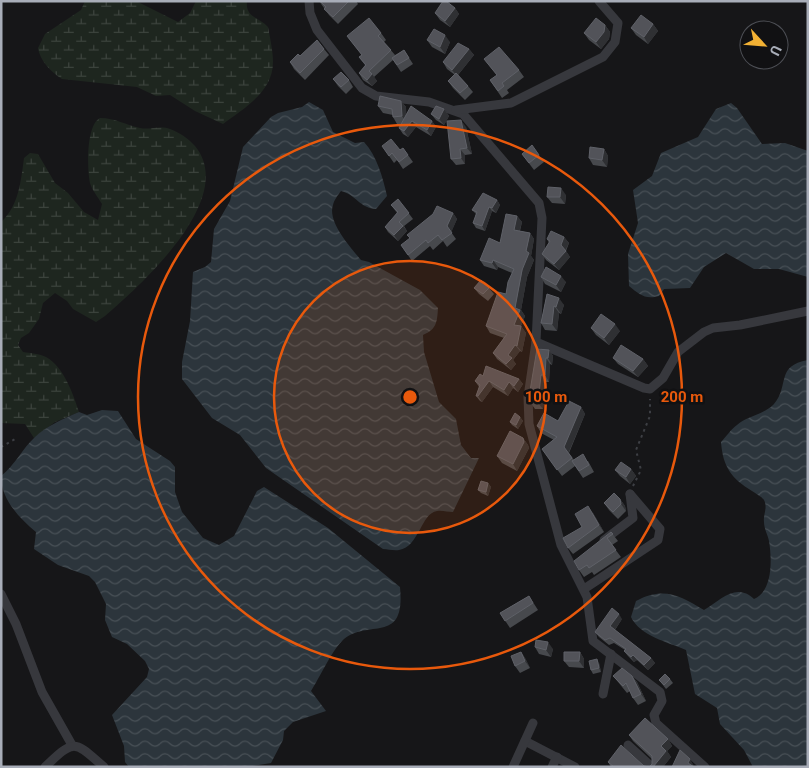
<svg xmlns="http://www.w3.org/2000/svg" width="809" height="768" font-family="Roboto,sans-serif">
<defs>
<pattern id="wetland-marsh" width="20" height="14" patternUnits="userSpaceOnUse" patternTransform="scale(1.25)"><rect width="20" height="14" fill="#1e261f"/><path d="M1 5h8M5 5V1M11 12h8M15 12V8" fill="none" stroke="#3c433d"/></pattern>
<pattern id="water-waves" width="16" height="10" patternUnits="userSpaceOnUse" patternTransform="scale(1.25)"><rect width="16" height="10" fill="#2c353c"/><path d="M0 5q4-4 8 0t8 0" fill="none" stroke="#485056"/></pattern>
</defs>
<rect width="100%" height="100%" fill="#161618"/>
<g fill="url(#wetland-marsh)">
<path d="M85 1H136L178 22 190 13 196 1H247C245 18 259 17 268 27 270 38 273 51 273 62 273 92 244 108 223 124L195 111 170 95 156 96 137 87 62 79C51 72 40 61 38 48L45 34 81 10Z"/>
<path d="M100 118C115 118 126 125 140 128 150 130 160 125 170 129 180 133 188 138 195 146 238 198 141 285 105 316L96 322 73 309 67 301 55 293 43 303 39 319 29 333 21 338 18 345 23 352C30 353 40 354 46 357 64 367 73 394 79 412L55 422 34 438 25 424 1 423V222C19 206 21 180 24 158L30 153 38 154 55 183 68 193 84 212 98 220 102 204C98 197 92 190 90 183 87 169 86 125 100 118Z"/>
</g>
<g fill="url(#water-waves)">
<path d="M309 102 323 110 333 132 355 143 364 142C377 156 383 178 387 196L376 209C361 209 355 194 341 191 338 195 334 200 333 205 327 222 351 248 361 260L369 262 420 290 438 308C437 322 437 329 423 335L424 352 439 402 456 419 461 445 471 458H479L453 512C448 512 442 510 437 511 421 513 419 547 399 550 394 551 388 549 383 549L266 468 240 435 212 418 182 379V362L190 321 193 272 205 267 211 262 214 229 230 201 243 147 271 117 278 113 302 107Z"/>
<path d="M731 103 737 108 762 144 785 143 808 151V277L779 269H754L726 253 704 267 690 288 664 289 659 296C645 300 639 294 629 286L628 254 638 223 633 190 652 176 661 153 698 137 716 109Z"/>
<path d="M808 360V767H753L744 750 720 724 717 708 695 694 686 650C668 642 640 636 631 617L636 601C664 586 680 596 704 610 721 600 736 582 754 599 773 591 772 559 769 541 768 535 764 529 764 522 763 514 768 508 764 500 761 496 756 494 752 491 731 478 723 467 721 442 726 437 731 429 737 425 747 416 765 414 774 404 790 385 775 366 808 360Z"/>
<path d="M102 410 118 411 136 439 170 461 175 467V492L182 512 203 538 219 545 234 536 257 491 264 487 328 528 400 587C406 647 367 617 342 641 331 652 320 677 311 691L326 711 293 722 284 731 283 740 271 763 246 767H129L125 762 124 746 112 715 147 677 149 669 145 661 127 644 112 637 105 620 106 604 95 582 89 576 58 565 34 549 36 532C19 518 1 499 1 476 15 465 22 449 35 437 48 425 63 419 79 412L87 415Z"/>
</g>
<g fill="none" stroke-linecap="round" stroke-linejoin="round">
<g stroke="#3d3f44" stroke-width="2" stroke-dasharray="2.5 4" stroke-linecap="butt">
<polyline points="1,447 15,439"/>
<polyline points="633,486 641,470 636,450 650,416 650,399"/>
</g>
<g stroke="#37383d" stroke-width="9">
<polyline points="309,1 310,13 317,30 362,88 376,96 429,102 463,114 539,203 542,218 536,342 528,397 529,424 561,545 587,597 593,641 660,692 662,701 654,715 656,723 705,767"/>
<polyline points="456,110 511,103 603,57 615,42 618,23 599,1"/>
<polyline points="536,342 644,388 650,389 663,378 678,352 704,332 713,328 740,325 808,311"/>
<polyline points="604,540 633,518 630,494"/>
<polyline points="584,589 658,540 660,529 630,494"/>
<polyline points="1,594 16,624 42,692 72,745"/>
<polyline points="603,694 611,654"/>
<polyline points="525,741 575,767"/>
<polyline points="628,745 652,767"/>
<path d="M45 767C75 738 74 741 104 767"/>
<polyline points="513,767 533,723"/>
<polyline points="552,767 557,757"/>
</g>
</g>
<g fill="#47494d">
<polygon points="319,1 356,1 358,4 338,24 329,15"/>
<polygon points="455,8 459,14 450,27 440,20 435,13"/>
<polygon points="653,24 658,31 648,44 636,35 631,28"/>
<polygon points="605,25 610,32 609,39 601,49 589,40 584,33"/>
<polygon points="381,33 386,40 384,42 395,55 404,50 413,64 401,72 393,60 374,77 377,81 372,86 363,80 359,73 365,65 359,57 362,55 347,36"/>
<polygon points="427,40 450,42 445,54 432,47"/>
<polygon points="324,49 329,55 305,80 294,69 290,62 300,56"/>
<polygon points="469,49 474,55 458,75 468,86 473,92 465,100 453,88 448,81 455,75 447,69 443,62"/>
<polygon points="484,59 519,70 524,77 507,90 509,93 502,98 490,80 497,75"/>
<polygon points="333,79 349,80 353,87 346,94 338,86"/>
<polygon points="401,101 406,107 406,115 432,121 436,127 431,136 416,127 408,137 403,134 399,128 402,124 397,124 393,117 393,115 383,113 378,106"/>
<polygon points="444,109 449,116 444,125 436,120 431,114"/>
<polygon points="466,127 472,154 465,155 465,164 456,165 451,159"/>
<polygon points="382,146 400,150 403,148 413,162 403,169 397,160 394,163"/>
<polygon points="604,149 608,156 607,167 593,165 589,158"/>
<polygon points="522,154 539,155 544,162 534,170"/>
<polygon points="566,195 565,204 552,203 547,197"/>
<polygon points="398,199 413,219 404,226 407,231 398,241 388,232 385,227 397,213 391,205"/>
<polygon points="497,200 500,205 496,213 492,211 485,231 476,228 473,223 476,214 472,210"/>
<polygon points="453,213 457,219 451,232 456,239 447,247 443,241 433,250 430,246 412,261 401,245"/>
<polygon points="517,216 522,222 520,231 530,233 534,239 531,256 534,260 527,277 521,310 525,316 521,326 526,333 522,352 520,351 513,360 516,364 511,370 497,359 493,353 504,338 490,333 486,326 506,294 512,273 498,267 497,270 484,266 480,260 500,243"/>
<polygon points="564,237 569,243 566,251 570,257 559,270 546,260 542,254 549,243 547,239"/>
<polygon points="541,277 566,282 561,292 545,284"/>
<polygon points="474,288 489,288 494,294 488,301 479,294"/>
<polygon points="547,294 564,305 561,314 559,313 557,331 545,330 541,323"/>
<polygon points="591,328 620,331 609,345 596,335"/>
<polygon points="549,350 553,356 552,365 550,364 549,382 546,382 543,409 535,409 530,402"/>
<polygon points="613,358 643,359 648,366 638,377 618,364"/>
<polygon points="483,376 519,379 523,384 518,392 513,388 508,396 493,387 482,402 480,401 476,396 479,387 475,381"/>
<polygon points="581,407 585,414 569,453 574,460 588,461 594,472 583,478 575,466 562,476 542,449 554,440 541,433 537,426 558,421"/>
<polygon points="520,417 523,421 518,429 512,425 510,422"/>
<polygon points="523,438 528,445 529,448 517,471 502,463 497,456"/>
<polygon points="631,469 636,476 630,484 620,476 615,470"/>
<polygon points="488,483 491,487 488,496 481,493 478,490"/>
<polygon points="620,499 625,506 626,511 618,519 609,510 604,503"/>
<polygon points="593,513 604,532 573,554 568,548 582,527"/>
<polygon points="611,532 618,541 612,545 621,557 594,575 592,572 584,577 579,570"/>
<polygon points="529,596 538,610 510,628 500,613"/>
<polygon points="622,619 615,630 651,658 655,663 648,670 637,660 634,662 628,656 624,651 625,650 614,643 609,645 599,637 595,632"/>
<polygon points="535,647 553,649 551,657 539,654"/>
<polygon points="521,652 525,658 530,668 520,673 515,666"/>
<polygon points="580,652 584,659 584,668 569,667 564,661"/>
<polygon points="599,663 601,672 593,674 591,670"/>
<polygon points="613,676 632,676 637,682 646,701 638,705 633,698 630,691 627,693 618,682"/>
<polygon points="670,679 673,683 666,689 659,680"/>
<polygon points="629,735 668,739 672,746 667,751 671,757 663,767 611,767 608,762 649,767 652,764 652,759 633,741"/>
</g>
<g fill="#2f3033">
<polygon points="455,8 459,14 450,27 445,21"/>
<polygon points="653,24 658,31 648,44 644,37"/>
<polygon points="605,25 610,32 609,39 601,49 596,42"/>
<polygon points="445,35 450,42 445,54 440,47"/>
<polygon points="469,49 474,55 457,76 452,70"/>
<polygon points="372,74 377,81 372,86 367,80"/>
<polygon points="401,101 406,107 407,123 402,116"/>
<polygon points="444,109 449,116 444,125 439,119"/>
<polygon points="461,120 466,127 472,154 467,148"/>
<polygon points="412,121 416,127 408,137 404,131"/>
<polygon points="432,121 436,127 431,136 427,130"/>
<polygon points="460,149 465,155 465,164 461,158"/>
<polygon points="604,149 608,156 607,167 602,160"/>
<polygon points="561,188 566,195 565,204 560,197"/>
<polygon points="497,200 500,205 496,213 492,208"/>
<polygon points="489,207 492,211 485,231 482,226"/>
<polygon points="453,213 457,219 451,233 447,226"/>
<polygon points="517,216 522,222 518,236 514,230"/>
<polygon points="403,226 407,231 398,241 394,235"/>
<polygon points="530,233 534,239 531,256 534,260 527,277 521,310 525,316 519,331 514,325 515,308"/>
<polygon points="564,237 569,243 565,251 561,245"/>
<polygon points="566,251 570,257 559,270 554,264"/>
<polygon points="493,260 498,267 497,270 492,263"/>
<polygon points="561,276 566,282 561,292 556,285"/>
<polygon points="559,298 564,305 561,314 556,307"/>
<polygon points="554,306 559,313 557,331 552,324"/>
<polygon points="615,324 620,331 609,345 604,338"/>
<polygon points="521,326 526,333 522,352 517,346"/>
<polygon points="515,345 520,351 513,360 516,364 511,370 506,364 508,355"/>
<polygon points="549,350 553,356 552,365 548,358"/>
<polygon points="546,358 550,364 549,382 545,375"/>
<polygon points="643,359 648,366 638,377 633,371"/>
<polygon points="541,375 546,382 543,409 538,403"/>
<polygon points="519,379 523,384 518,392 514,386"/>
<polygon points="489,381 493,387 482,402 478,396"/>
<polygon points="509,382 513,388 508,396 504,390"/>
<polygon points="581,407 585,414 568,454 564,447"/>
<polygon points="520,417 523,421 518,429 516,425"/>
<polygon points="523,438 528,445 529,448 517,471 513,464"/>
<polygon points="631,469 636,476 630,484 626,477"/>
<polygon points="488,483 491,487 488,496 486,492"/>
<polygon points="620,499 625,506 626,511 621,504"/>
<polygon points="588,506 593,513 604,532 599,525"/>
<polygon points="619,614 622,619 614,631 610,626"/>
<polygon points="548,642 553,649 551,657 546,650"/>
<polygon points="521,652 525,658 530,668 525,661"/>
<polygon points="580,652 584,659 584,668 579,661"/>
<polygon points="633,655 637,660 634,662 631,657"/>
<polygon points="651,658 655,663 648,670 644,665"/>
<polygon points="597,659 599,663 601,672 599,668"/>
<polygon points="632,676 637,682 646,701 641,694"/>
<polygon points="668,739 672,746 667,751 671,757 663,767 653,767 661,746"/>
<polygon points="690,759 694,766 694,767 688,763"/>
</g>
<g fill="#525359" stroke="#5f6168">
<polygon points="320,1 349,1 333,17 324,9 326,7"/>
<polygon points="443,1 446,1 455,8 445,21 435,13"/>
<polygon points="641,15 653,24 644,37 631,28"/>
<polygon points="369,18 381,33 378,36 391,50 369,71 372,74 367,80 359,73 366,65 359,57 362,55 347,36"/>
<polygon points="596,18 605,25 604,32 596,42 584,33"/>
<polygon points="434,29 445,35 440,47 427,40"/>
<polygon points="317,40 324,49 300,73 290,62 298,54 300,56"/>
<polygon points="458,43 469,49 452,70 443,62"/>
<polygon points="499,47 519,70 502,83 504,86 498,91 490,80 497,75 484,59"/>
<polygon points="404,50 409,58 397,65 392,58"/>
<polygon points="341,72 349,80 341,87 333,79"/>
<polygon points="456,73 468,86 460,93 448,81"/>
<polygon points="380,96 401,101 402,116 393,117 392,109 378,106"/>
<polygon points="411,106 432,121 427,130 412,121 404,131 399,128"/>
<polygon points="436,106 444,109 439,119 431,114"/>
<polygon points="461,120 467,148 460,149 461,158 451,159 447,121"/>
<polygon points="391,139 400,150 403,148 408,155 399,162 392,153 389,156 382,146"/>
<polygon points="532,145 539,155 529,163 522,154"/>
<polygon points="590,147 604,149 602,160 589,158"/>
<polygon points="548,187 561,188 560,197 547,197"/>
<polygon points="483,193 497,200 492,208 489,207 482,226 473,223 477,212 472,210"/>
<polygon points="398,199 409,213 399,222 403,226 394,235 385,227 398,212 391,205"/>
<polygon points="437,206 453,213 447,226 452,233 442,240 438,235 428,243 426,240 408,255 401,245 410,238 407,235 433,214"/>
<polygon points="506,214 517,216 514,230 530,233 526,251 529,253 522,270 515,308 520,310 514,325 521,326 517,346 515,345 508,355 512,358 506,364 493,353 507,334 486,326 498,292 506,294 508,282 514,269 493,260 492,263 480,260 489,238 500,243"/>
<polygon points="551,231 564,237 561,245 566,251 554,264 542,254 550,241 547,239"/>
<polygon points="546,267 561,276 556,285 541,277"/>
<polygon points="481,280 489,288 483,294 474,288"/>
<polygon points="547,294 559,298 556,307 554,306 552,324 541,323"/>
<polygon points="601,314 615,324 604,338 591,328"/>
<polygon points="621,345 643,359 633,371 613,358"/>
<polygon points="537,349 549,350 548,358 546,358 545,375 541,375 538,403 530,402 530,391"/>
<polygon points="486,366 519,379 514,386 509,382 504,390 489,381 478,396 476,396 480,385 475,381 480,374 483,376"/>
<polygon points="569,401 581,407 564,447 572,458 557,470 542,449 557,437 537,426 544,413 558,421"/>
<polygon points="515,413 520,417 516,425 510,422"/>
<polygon points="510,431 523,438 524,442 513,464 497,456"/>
<polygon points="583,454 589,465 579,471 572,461"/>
<polygon points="621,462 631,469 626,477 615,470"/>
<polygon points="481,481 488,483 486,492 478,490"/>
<polygon points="614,493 620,499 621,504 613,512 604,503"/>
<polygon points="588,506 599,525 568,548 563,538 582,527 575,514"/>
<polygon points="611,532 613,534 607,538 616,550 589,568 587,565 579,570 574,561"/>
<polygon points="529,596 533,603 505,621 500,613"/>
<polygon points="612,608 619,614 610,626 651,658 644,665 633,655 631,657 624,651 626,649 610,638 605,640 595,632"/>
<polygon points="536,640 548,642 546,650 535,647"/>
<polygon points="521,652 525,661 515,666 511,656"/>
<polygon points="564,652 580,652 579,661 564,661"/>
<polygon points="597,659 599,668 591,670 589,661"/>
<polygon points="622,668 632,676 641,694 633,698 626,683 623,686 613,676"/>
<polygon points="665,674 670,679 664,685 659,680"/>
<polygon points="645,718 668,739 661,746 666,751 653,767 614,767 608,762 621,745 644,766 649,767 652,764 652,756 629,735"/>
<polygon points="680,750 690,759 688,763 694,767 672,767"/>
</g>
<circle cx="410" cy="397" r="136" fill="#e8590c" fill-opacity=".12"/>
<g fill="none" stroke="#e8590c" stroke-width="2.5">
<circle cx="410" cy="397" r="136"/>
<circle cx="410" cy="397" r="272"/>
</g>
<circle cx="410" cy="397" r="8" fill="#e8590c" stroke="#111113" stroke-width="2.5"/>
<g font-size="15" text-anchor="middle" font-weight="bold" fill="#e8590c" stroke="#111113" stroke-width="5" stroke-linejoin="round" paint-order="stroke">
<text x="546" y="402">100 m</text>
<text x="682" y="402">200 m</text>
</g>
<rect width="809" height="768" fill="none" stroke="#a8adb8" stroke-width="5"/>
<g transform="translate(764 45) rotate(116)"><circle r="24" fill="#111113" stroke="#4d4f55"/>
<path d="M0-4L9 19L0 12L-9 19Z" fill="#f2b134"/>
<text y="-8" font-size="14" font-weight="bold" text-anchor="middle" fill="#a8adb8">U</text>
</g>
</svg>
